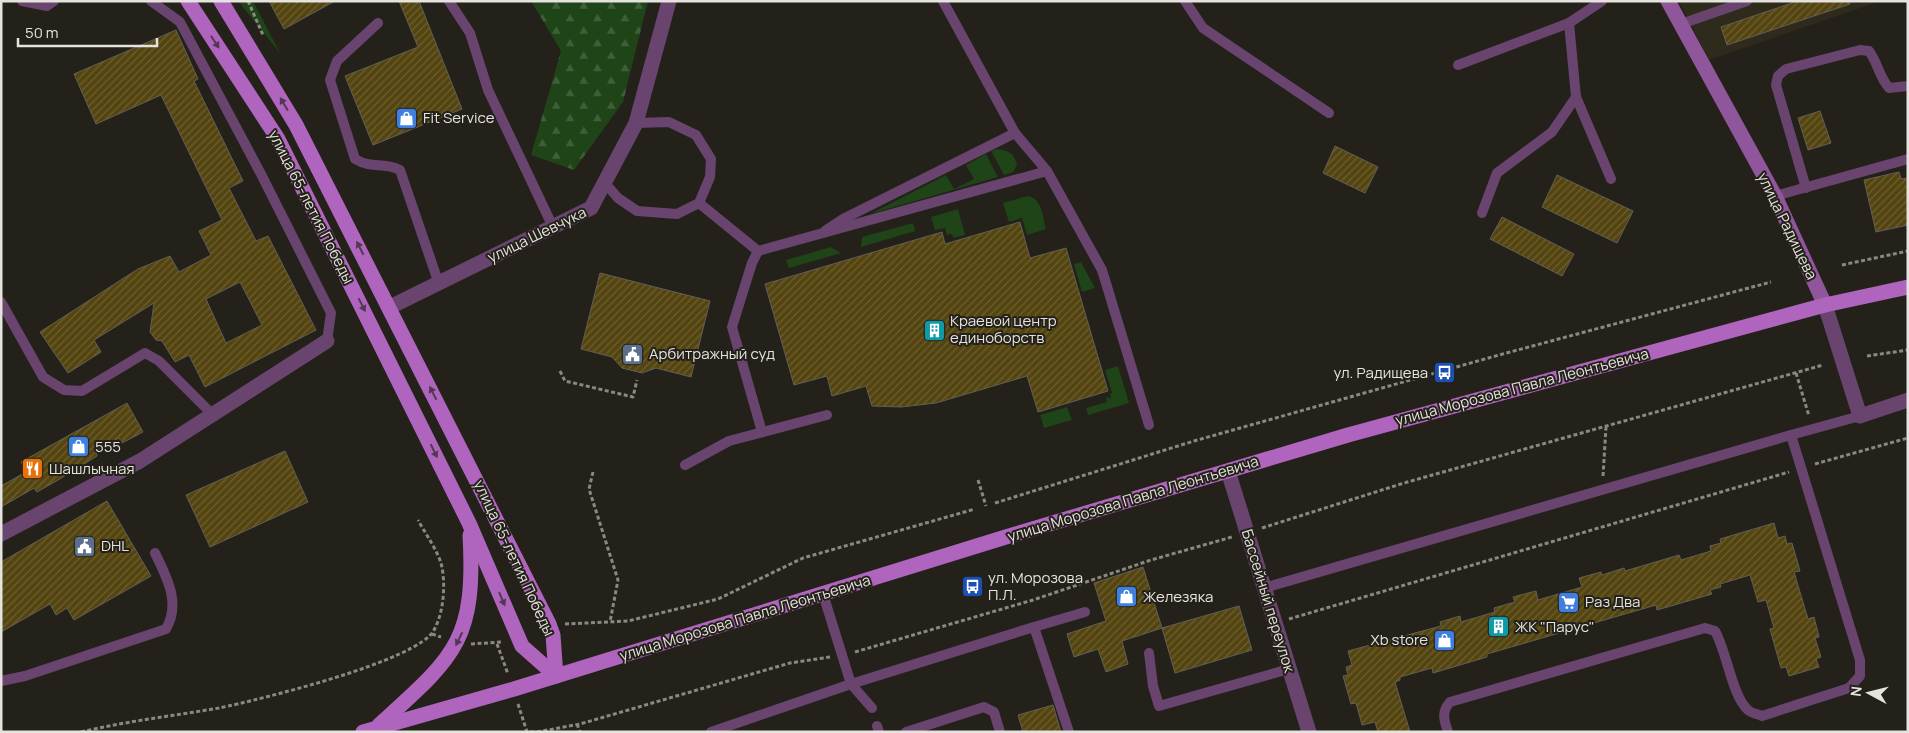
<svg xmlns="http://www.w3.org/2000/svg" width="1909" height="733" font-family="Manrope,sans-serif">
<defs>
<pattern id="forest-firs" width="22" height="20" patternUnits="userSpaceOnUse" patternTransform="scale(1.25)"><rect width="22" height="20" fill="#1e4418"/><path d="M5 1l3.5 6h-7zM16 11l3.5 6h-7z" fill="#3f5f39"/></pattern>
<pattern id="building-hatch" width="6" height="6" patternUnits="userSpaceOnUse" patternTransform="scale(1.25)"><rect width="6" height="6" fill="#544510"/><path d="M-1 1l2-2M0 6l6-6M5 7l2-2" fill="none" stroke="#6c6032"/></pattern>
</defs>
<rect width="100%" height="100%" fill="#232119"/>
<polygon fill="#2e2a1c" points="1679,1 1881,1 1709,60"/>
<g fill="#1e4418">
<polygon points="238,1 253,1 280,53"/>
<path d="M997 149C1008 150 1015 154 1017 165L1013 172 1004 175 991 151Z"/>
<polygon points="986,154 998,177 870,214 946,175 954,189 974,179 966,165"/>
<path d="M1027 196C1042 197 1043 218 1046 229L1027 235 1022 218 1009 222 1003 203Z"/>
<polygon points="958,209 965,235 954,238 952,234 947,235 945,228 935,230 931,217"/>
<polygon points="913,223 915,231 861,247 862,237"/>
<polygon points="831,247 841,253 789,268 786,260"/>
<polygon points="1081,262 1095,288 1082,292 1074,264"/>
<polygon points="1118,366 1129,403 1088,415 1086,408 1107,402 1106,396 1111,399 1110,394 1112,393 1105,370"/>
<polygon points="1067,407 1072,420 1044,428 1040,415"/>
</g>
<polygon fill="url(#forest-firs)" points="531,1 648,1 623,102 574,170 531,155 561,51"/>
<g fill="url(#building-hatch)" stroke="#625f56" fill-rule="evenodd">
<polygon points="269,1 335,1 284,29"/>
<polygon points="399,1 419,1 462,109 373,145 345,76 418,47"/>
<polygon points="1798,1 1849,1 1850,4 1727,45 1721,27"/>
<path d="M176 30 198 79 194 81 243 181 229 188 256 241 268 236 316 330 205 387 189 355 175 362 162 341 156 340 150 332 154 303 94 340 101 352 68 373 40 332 138 269 170 256 179 272 211 255 199 231 222 220 161 95 96 124 74 74ZM240 282 262 325 226 343 206 299Z"/>
<polygon points="1820,111 1831,143 1808,150 1798,118"/>
<polygon points="1335,146 1378,167 1365,193 1323,173"/>
<polygon points="1899,172 1901,179 1908,178 1908,225 1876,232 1864,180"/>
<polygon points="1557,175 1633,211 1617,243 1542,207"/>
<polygon points="1502,217 1574,254 1562,276 1490,239"/>
<polygon points="1020,222 1030,258 1066,248 1108,391 1038,412 1027,376 936,403 901,407 872,406 866,386 832,396 827,376 794,385 765,284 942,232 945,244"/>
<polygon points="600,273 710,301 691,377 656,368 642,373 622,368 612,357 581,349"/>
<polygon points="127,403 143,432 122,443 119,438 96,451 97,456 58,480 37,492 34,488 1,507 1,486 26,472 21,462"/>
<polygon points="285,451 308,502 210,547 186,495"/>
<polygon points="107,501 151,576 74,620 67,608 56,615 50,604 1,632 1,562"/>
<polygon points="1774,523 1778,538 1785,536 1787,544 1792,543 1800,571 1794,572 1808,619 1814,617 1819,637 1815,638 1821,657 1816,659 1819,667 1789,676 1786,667 1781,668 1770,629 1774,628 1766,600 1758,602 1750,575 1720,584 1721,587 1710,590 1712,594 1657,610 1656,605 1487,654 1487,657 1433,673 1432,668 1400,677 1400,680 1395,682 1410,732 1378,732 1375,722 1362,725 1356,703 1351,704 1343,676 1348,675 1346,667 1352,665 1348,651 1441,626 1440,622 1460,616 1461,622 1495,612 1494,608 1515,602 1513,597 1536,591 1538,600 1582,587 1579,578 1601,572 1602,575 1624,568 1625,571 1679,555 1681,560 1711,551 1710,546 1721,543 1720,539"/>
<polygon points="1143,567 1162,628 1122,641 1128,664 1106,672 1098,649 1074,657 1067,634 1106,621 1094,583"/>
<polygon points="1239,606 1252,650 1175,673 1162,628"/>
<polygon points="1053,705 1061,732 1023,732 1018,715"/>
</g>
<g fill="none" stroke-linecap="round" stroke-linejoin="round">
<g stroke="#8a8881" stroke-width="3" stroke-dasharray="4 2.5" stroke-linecap="butt">
<polyline points="248,1 263,35"/>
<polyline points="1842,265 1908,251"/>
<polyline points="1867,356 1908,350"/>
<polyline points="560,371 565,381 633,397 637,380"/>
<polyline points="1796,373 1809,416"/>
<polyline points="1815,464 1908,438"/>
<polyline points="593,472 589,489 618,580 610,622"/>
<polyline points="1603,476 1606,427"/>
<polyline points="978,480 986,506"/>
<polyline points="995,503 1194,441 1499,355 1771,282"/>
<polyline points="1262,528 1404,483 1823,365"/>
<polyline points="1289,619 1789,472"/>
<polyline points="565,624 628,621 718,599 803,558 975,509"/>
<polyline points="432,634 441,637"/>
<polyline points="471,644 502,642"/>
<polyline points="497,644 508,674"/>
<polyline points="855,652 1033,600 1151,560 1232,537"/>
<polyline points="518,704 527,732 535,732"/>
<polyline points="577,724 580,732"/>
<path d="M81 732C127 721 173 716 219 708 258 700 418 661 434 630 444 612 446 583 441 563 436 548 425 533 418 520"/>
<polyline points="537,732 580,724 790,663 830,657"/>
</g>
<g stroke="#68446f" stroke-width="10">
<polyline points="22,1 47,6 54,1"/>
<polyline points="151,1 180,22 262,176 331,313 327,341"/>
<polyline points="449,1 470,33 488,90 553,227"/>
<polyline points="943,1 1015,133 1047,171 1102,270 1149,425"/>
<polyline points="1185,1 1203,28 1329,113"/>
<polyline points="1602,1 1569,23 1576,97 1611,179"/>
<path d="M378 23 337 61 330 80 355 159C374 170 381 161 400 170L439 284"/>
<polyline points="1681,24 1747,1"/>
<polyline points="1458,65 1569,23"/>
<polyline points="605,183 618,198 637,211 677,214 699,203 710,177 711,159 696,135 669,122 636,123"/>
<path d="M1806 188 1776 85 1778 76 1786 69 1860 50 1869 51C1878 63 1879 77 1889 88L1908 86"/>
<polyline points="1775,196 1908,159"/>
<polyline points="699,203 758,251 1047,171"/>
<polyline points="1482,213 1497,173 1552,132 1576,97"/>
<polyline points="825,231 843,219 1015,133"/>
<polyline points="758,251 752,263 732,327 762,432"/>
<polyline points="1,302 43,377 64,390 82,391 145,353 159,361 212,414"/>
<polyline points="1791,435 1860,416"/>
<polyline points="685,465 729,441 827,415"/>
<path d="M1264 588 1791 435 1860 660V676L1849 688 1762 716C1757 714 1751 713 1748 710 1732 696 1727 652 1715 631L1705 628 1450 702C1441 712 1444 720 1448 732"/>
<polyline points="1034,627 1085,612"/>
<polyline points="1149,653 1153,686 1159,706 1289,669"/>
<path d="M1 681 25 676 166 629C181 603 167 578 155 553"/>
<polyline points="872,708 851,684 1034,627 1069,732"/>
<polyline points="877,726 879,732"/>
<polyline points="711,732 851,684 823,594"/>
<polyline points="906,732 984,707 994,712 1000,732"/>
</g>
<g stroke="#68446f" stroke-width="15">
<polyline points="1825,305 1860,416 1908,400"/>
<polyline points="390,307 591,208 636,123 669,1"/>
<polyline points="1228,471 1309,732"/>
<polyline points="1,534 140,461 327,341"/>
</g>
<polyline stroke="#90569b" stroke-width="15" points="1668,1 1775,196 1825,305"/>
<g stroke="#af64be" stroke-width="15">
<polyline points="188,1 278,139 469,523 522,646 556,676"/>
<polyline points="221,1 296,125 549,624 553,635 556,676"/>
<path d="M379 725C454 657 476 642 470 535"/>
<polyline points="363,732 514,689 1009,536 1348,435 1825,305 1908,287"/>
</g>
</g>
<defs><path id="oneway-solid" d="M-6-.8H1V-3.2L6.5 0L1 3.2V.8H-6Z" transform="scale(1.25)"/></defs>
<g fill="#543853">
<use href="#oneway-solid" transform="translate(215 42) rotate(57)"/>
<use href="#oneway-solid" transform="translate(284 104) rotate(-121)"/>
<use href="#oneway-solid" transform="translate(360 248) rotate(-117)"/>
<use href="#oneway-solid" transform="translate(362 305) rotate(63)"/>
<use href="#oneway-solid" transform="translate(433 393) rotate(-117)"/>
<use href="#oneway-solid" transform="translate(434 451) rotate(64)"/>
<use href="#oneway-solid" transform="translate(502 599) rotate(67)"/>
<use href="#oneway-solid" transform="translate(459 639) rotate(116)"/>
</g>
<defs>
<symbol id="shop-square" viewBox="-11 -11 22 22"><rect x="-9" y="-9" width="18" height="18" rx="4" fill="#3f7fe0" stroke="#232119"/><path d="M-5-2.5h2.3a2.7 3.5 0 0 1 5.4 0H5L5.5 6h-11ZM-1.5-2.5h3a1.5 2.3 0 0 0-3 0Z" fill="#fff"/></symbol>
<symbol id="building-square" viewBox="-11 -11 22 22"><rect x="-9" y="-9" width="18" height="18" rx="4" fill="#0f9aa8" stroke="#232119"/><path d="M-4-6H4V6H1V3H-1V6H-4ZM-2.5-4.3h1.7v1.8h-1.7ZM.8-4.3h1.7v1.8H.8ZM-2.5-1h1.7V.8h-1.7ZM.8-1h1.7V.8H.8Z" fill="#fff"/></symbol>
<symbol id="civic-square" viewBox="-11 -11 22 22"><rect x="-9" y="-9" width="18" height="18" rx="4" fill="#5c6f8a" stroke="#232119"/><path d="M-.6-6.5H3V-4.5H.6V-3L4-1V1h2V6H-6V1h2V-1L-.6-3ZM-1.2 2.5V6h2.4V2.5Z" fill="#fff"/></symbol>
<symbol id="bus-square" viewBox="-11 -11 22 22"><rect x="-9" y="-9" width="18" height="18" rx="4" fill="#1a4fb4" stroke="#232119"/><path d="M-5-6H5V4H4V6H2V4H-2V6H-4V4H-5ZM-3.5-4V0h7V-4ZM-3.5 1.2v1.5H-2V1.2ZM2 1.2v1.5H3.5V1.2Z" fill="#fff"/></symbol>
<symbol id="restaurant-square" viewBox="-11 -11 22 22"><rect x="-9" y="-9" width="18" height="18" rx="4" fill="#e8710a" stroke="#232119"/><path d="M-5-6h1v4h1v-4h1v4h1v-4h1v5L-1.5 .5V6h-2V.5L-5-1ZM5-6V6H3V1.5H1.5Q1.5-4 5-6Z" fill="#fff"/></symbol>
<symbol id="supermarket-square" viewBox="-11 -11 22 22"><rect x="-9" y="-9" width="18" height="18" rx="4" fill="#3f7fe0" stroke="#232119"/><path d="M-6-5.5h2.5l.6 2H6L4.5 2H-2.5L-4.4-4H-6ZM-1.5 3.2a1.3 1.3 0 1 0 .1 0ZM3 3.2a1.3 1.3 0 1 0 .1 0Z" fill="#fff"/></symbol>
</defs>
<g fill-rule="evenodd">
<use href="#shop-square" x="394" y="106" width="25" height="25"/>
<use href="#building-square" x="922" y="318" width="25" height="25"/>
<use href="#civic-square" x="620" y="342" width="25" height="25"/>
<use href="#bus-square" x="1432" y="360" width="25" height="25"/>
<use href="#shop-square" x="66" y="434" width="25" height="25"/>
<use href="#restaurant-square" x="20" y="456" width="25" height="25"/>
<use href="#civic-square" x="72" y="534" width="25" height="25"/>
<use href="#bus-square" x="960" y="574" width="25" height="25"/>
<use href="#shop-square" x="1114" y="584" width="25" height="25"/>
<use href="#supermarket-square" x="1556" y="590" width="25" height="25"/>
<use href="#building-square" x="1486" y="614" width="25" height="25"/>
<use href="#shop-square" x="1432" y="628" width="25" height="25"/>
</g>
<g text-anchor="middle" stroke-width="4" stroke-linejoin="round" paint-order="stroke">
<g font-size="15" fill="#e5e3de" stroke="#232119" text-anchor="start">
<text x="423" y="123">Fit Service</text>
<text x="950" y="326">Краевой центр<tspan x="950" dy="17">единоборств</tspan></text>
<text x="649" y="359">Арбитражный суд</text>
<text x="1428" y="378" text-anchor="end">ул. Радищева</text>
<text x="95" y="452">555</text>
<text x="49" y="474">Шашлычная</text>
<text x="101" y="551">DHL</text>
<text x="988" y="583">ул. Морозова<tspan x="988" dy="17">П.Л.</tspan></text>
<text x="1143" y="602">Железяка</text>
<text x="1585" y="607">Раз Два</text>
<text x="1515" y="632">ЖК "Парус"</text>
<text x="1428" y="645" text-anchor="end">Xb store</text>
</g>
<g font-size="15" fill="#e5e3de" stroke="#232119">
<text transform="translate(311 207) rotate(63)" y="5">улица 65-летия Победы</text>
<text transform="translate(1787 226) rotate(64)" y="5">улица Радищева</text>
<text transform="translate(537 235) rotate(-26)" y="5">улица Шевчука</text>
<text transform="translate(1522 387) rotate(-15)" y="5">улица Морозова Павла Леонтьевича</text>
<text transform="translate(1133 499) rotate(-17)" y="5">улица Морозова Павла Леонтьевича</text>
<text transform="translate(514 558) rotate(65)" y="5">улица 65-летия Победы</text>
<text transform="translate(1268 601) rotate(73)" y="5">Бассейный переулок</text>
<text transform="translate(745 618) rotate(-17)" y="5">улица Морозова Павла Леонтьевича</text>
</g>
</g>
<rect width="1909" height="733" fill="none" stroke="#e5e3de" stroke-width="5"/>
<g transform="translate(1869 693) rotate(277)" stroke="#232119" stroke-width="4" paint-order="stroke">
<path d="M0-4L9 19L0 12L-9 19Z" fill="#e5e3de"/>
<text y="-8" font-size="14" font-weight="bold" text-anchor="middle" fill="#e5e3de">N</text>
</g>
<path d="M18 38v8h139v-8" fill="none" stroke="#e5e3de" stroke-width="2.5"/>
<text x="25" y="38" font-size="15" fill="#e5e3de" stroke="#232119" stroke-width="4" paint-order="stroke">50 m</text>
</svg>
